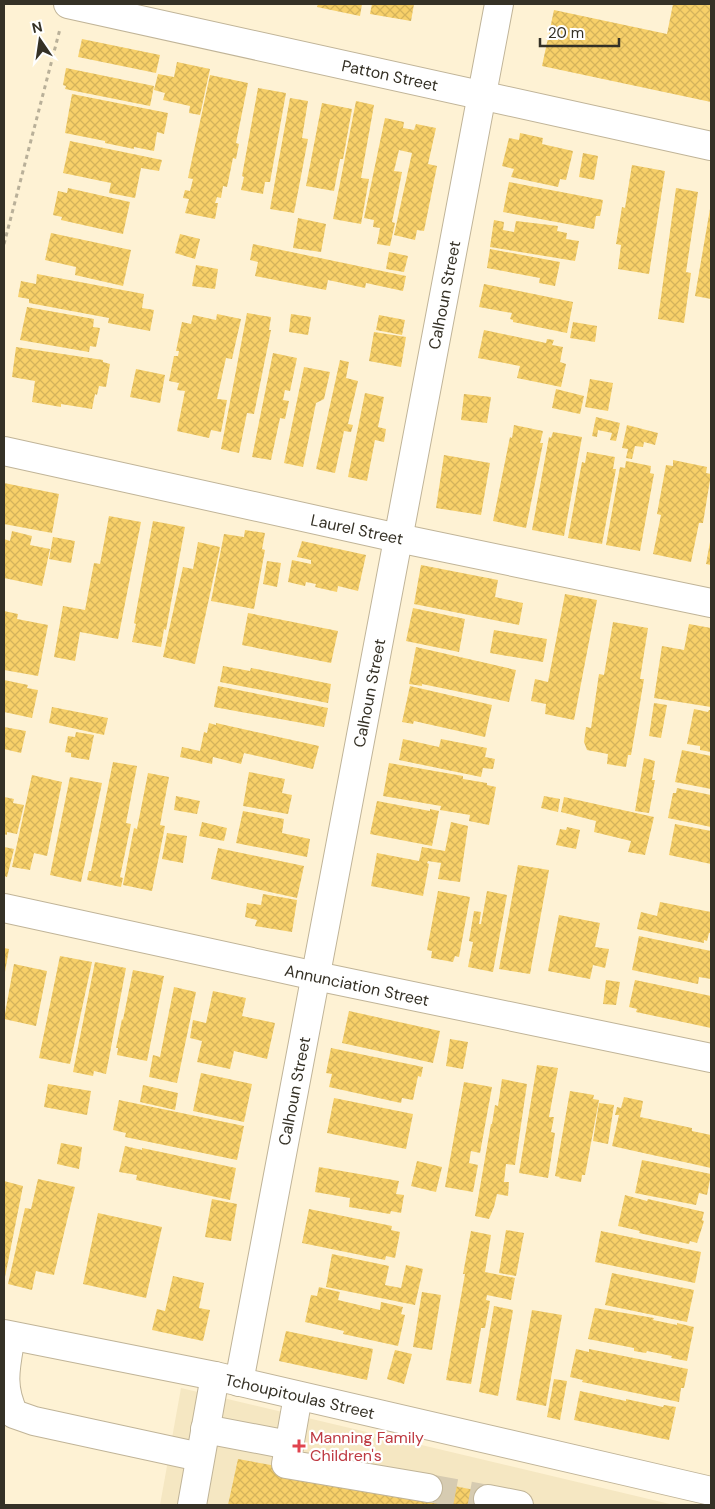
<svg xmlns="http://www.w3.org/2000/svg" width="715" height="1509" font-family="'DM Sans',sans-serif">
<defs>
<pattern id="building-cross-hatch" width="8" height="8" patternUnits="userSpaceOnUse" patternTransform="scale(1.25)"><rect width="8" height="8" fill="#f7d069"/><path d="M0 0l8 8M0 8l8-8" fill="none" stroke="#d4b35b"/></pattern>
</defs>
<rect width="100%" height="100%" fill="#fef2d4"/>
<polygon fill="#f5e7c2" points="181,1388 674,1505 160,1505"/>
<g fill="url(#building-cross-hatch)">
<polygon points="318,4 362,4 360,16 317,7"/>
<polygon points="372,4 414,4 411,21 370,14"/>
<polygon points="673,4 711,4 711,102 542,66 554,10 667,34"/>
<polygon points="82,39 160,55 156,73 78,57"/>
<polygon points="177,62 210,69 200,115 189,113 190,106 163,100 165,93 154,90 158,74 174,77"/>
<polygon points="66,68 154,86 150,106 65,89 66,86 63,85"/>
<polygon points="210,75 248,83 236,143 239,144 236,159 233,158 227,187 223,186 221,198 217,197 215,203 218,203 215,219 185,213 189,199 183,198 185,190 190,191 193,179 188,178"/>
<polygon points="258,88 286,93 270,182 265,182 263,194 241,190 244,177 242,176"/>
<polygon points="72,94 168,113 164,134 157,132 154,151 134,147 134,149 105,143 105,141 65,133"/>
<polygon points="290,98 308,101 302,138 308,139 294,213 270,209"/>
<polygon points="356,101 374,105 361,178 369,179 361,224 333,219"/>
<polygon points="322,103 352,109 343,159 340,159 334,191 306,186"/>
<polygon points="385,118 404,122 403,128 414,130 416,124 436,128 428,164 437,166 424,231 417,230 415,240 394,235 412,153 399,150 394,171 402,172 392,222 395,223 390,246 377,244 380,228 373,227 374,220 364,218"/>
<polygon points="520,133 543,138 542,144 573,151 566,180 560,179 558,187 511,177 514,169 502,166 509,138 519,140"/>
<polygon points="70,141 162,160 159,171 141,168 135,198 109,193 111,183 63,173"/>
<polygon points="583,153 598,156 594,180 579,177"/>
<polygon points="632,165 665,171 649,274 618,269 621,245 616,244 622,207 625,208"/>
<polygon points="509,182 603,200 600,216 596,216 594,229 503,212"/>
<polygon points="68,188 130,202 123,234 61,220 62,217 53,215 58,191 67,193"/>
<polygon points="676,188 698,192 686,272 691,273 684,323 658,319"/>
<polygon points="710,209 711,209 711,299 695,296"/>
<polygon points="298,218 326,224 321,252 293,248"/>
<polygon points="494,220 504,222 503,230 514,232 516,221 558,226 557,231 567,233 566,239 579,241 575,261 490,247"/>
<polygon points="51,233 131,250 123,286 75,275 76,267 45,260"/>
<polygon points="180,234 200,239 195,259 175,253"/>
<polygon points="253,244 406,276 403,291 366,283 365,288 328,280 326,290 255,276 258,262 250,260"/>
<polygon points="490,249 560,262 555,286 539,283 540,278 487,268"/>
<polygon points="389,252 408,256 404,272 386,269"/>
<polygon points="196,265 218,269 215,289 192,286"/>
<polygon points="37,274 144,294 142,308 154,310 150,331 108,323 109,318 29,303 29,299 18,297 21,281 36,284"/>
<polygon points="484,284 573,302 567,333 513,322 513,320 510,319 512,313 479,307"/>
<polygon points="27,307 94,319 93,327 100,328 96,347 90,346 89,352 20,340"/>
<polygon points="247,313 271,317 269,330 271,330 254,414 247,413 239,453 221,449"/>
<polygon points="217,314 241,319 232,359 226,358 217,399 227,400 221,432 211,430 209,438 177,431 185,391 177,390 179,383 169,381 174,356 178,356 179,351 176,351 182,322 191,324 193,315 216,320"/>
<polygon points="291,314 311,317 308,335 289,332"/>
<polygon points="379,315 405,320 402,335 376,330"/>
<polygon points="573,322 597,326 595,342 570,338"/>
<polygon points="484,330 546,343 547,339 554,340 552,345 563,347 560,362 566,364 561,387 517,378 520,366 478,358"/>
<polygon points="374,332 406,337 401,367 369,361"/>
<polygon points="16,347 103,360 103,362 110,364 106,387 99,386 97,395 95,394 92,409 61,404 61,407 32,402 35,381 12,377"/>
<polygon points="273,353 297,358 290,391 285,390 283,400 289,401 285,419 280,418 271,460 252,457"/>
<polygon points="340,360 349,362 346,378 358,381 348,424 353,425 351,432 344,431 335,473 316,469"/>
<polygon points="304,367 330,372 324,399 316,403 303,467 284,463"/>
<polygon points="136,369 165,375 160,403 130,397"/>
<polygon points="590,379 613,383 608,411 585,407"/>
<polygon points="556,389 584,396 580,414 552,408"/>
<polygon points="365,393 384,397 378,427 386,429 384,442 375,440 367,481 348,477"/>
<polygon points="464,394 491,397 487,423 461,420"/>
<polygon points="596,417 620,423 616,441 610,440 612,433 598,430 597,437 592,436"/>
<polygon points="514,425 543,431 540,443 543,443 526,528 493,521 510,437 512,438"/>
<polygon points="627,425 658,433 655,445 644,442 643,447 635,446 632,459 626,458 628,449 622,448"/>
<polygon points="553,432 582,437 564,536 532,530 549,437 551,438"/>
<polygon points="587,452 615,457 613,469 616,469 602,544 568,538 582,462 585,463"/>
<polygon points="444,455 490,463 481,515 436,508"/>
<polygon points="673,460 707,467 706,473 711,474 703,523 699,523 691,562 653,554 661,515 657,514 666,465 673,466"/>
<polygon points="626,461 651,466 650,473 654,474 640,551 606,545 620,467 625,468"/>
<polygon points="4,483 59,494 52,533 4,524"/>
<polygon points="109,516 141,522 118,639 80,632 75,661 54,657 63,606 85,610 94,563 100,564"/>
<polygon points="153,521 185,527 166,630 164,629 161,647 132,642 136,624 134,623"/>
<polygon points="245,530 265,533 262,549 265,550 254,609 211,601 224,534 244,537"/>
<polygon points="12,531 32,536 30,545 50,549 42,586 4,578 4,539 10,541"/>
<polygon points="53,537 75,541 71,563 49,559"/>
<polygon points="302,541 366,555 358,591 338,586 337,592 315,587 316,584 306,582 305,586 288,582 292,560 311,564 311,560 297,557"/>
<polygon points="198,542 220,547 195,664 163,657 183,567 193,569"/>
<polygon points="710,542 711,542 711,565 706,564"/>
<polygon points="267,561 281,563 277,587 263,584"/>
<polygon points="421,565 498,580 495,597 523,603 519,625 414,604"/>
<polygon points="565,594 597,600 574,720 545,714 546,704 531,701 535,679 548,682"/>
<polygon points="413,608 465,619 459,652 406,641"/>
<polygon points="4,611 18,614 17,619 48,625 38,676 4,670"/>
<polygon points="248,613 338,631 331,663 242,645"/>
<polygon points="613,622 648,628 640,679 644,679 631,755 628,755 626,767 607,764 608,754 587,750 584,742 586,727 591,728 599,674 604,675"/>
<polygon points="689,624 711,628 711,707 654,698 662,646 684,650"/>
<polygon points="494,630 547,639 543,662 490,653"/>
<polygon points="416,647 516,670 509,702 422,684 422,686 409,684"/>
<polygon points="223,666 250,671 251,668 331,684 328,703 220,682"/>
<polygon points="4,680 28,685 27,688 38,690 32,718 4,712"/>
<polygon points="218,686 328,708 324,727 214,707"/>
<polygon points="410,686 492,705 485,737 414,721 413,724 402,722"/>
<polygon points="654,703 667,705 661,738 649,736"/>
<polygon points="52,707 108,718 104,735 49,723"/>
<polygon points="694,709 708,712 709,710 711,710 711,752 700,750 700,746 687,744"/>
<polygon points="209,723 216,725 216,723 319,746 313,769 244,753 241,764 213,757 212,764 180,757 182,747 200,751 204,732 207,733"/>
<polygon points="4,727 26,731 21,753 4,749"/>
<polygon points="76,732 94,735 89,760 71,757 71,753 65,752 68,736 75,737"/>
<polygon points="403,739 439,747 441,739 487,748 485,757 495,759 493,769 483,768 481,777 399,760"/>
<polygon points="682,750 711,756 711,789 675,782"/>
<polygon points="644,758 655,761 652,780 655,780 649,813 635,811"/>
<polygon points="113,762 137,766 126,823 131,824 120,877 123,878 121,887 87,880 89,871 91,871"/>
<polygon points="389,763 463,776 463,779 487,783 487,785 496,787 489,825 469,821 470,815 440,810 441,806 383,796"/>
<polygon points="249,772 285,779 282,793 292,795 288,814 243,806"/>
<polygon points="148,773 169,777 160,825 165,826 152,891 123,885 134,828 137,829"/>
<polygon points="32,775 62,782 47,856 34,853 30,870 12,867"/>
<polygon points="70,777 102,783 81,882 50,875"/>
<polygon points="677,788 711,795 711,827 668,818 673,793 676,793"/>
<polygon points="176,796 200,801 197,814 174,810"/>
<polygon points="544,796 560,799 558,812 541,808"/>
<polygon points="4,797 14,799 13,803 24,805 17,834 7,832 7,835 4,834"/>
<polygon points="564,797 654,817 645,855 628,852 631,841 594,832 596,821 561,812"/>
<polygon points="377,801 430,811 430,809 439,811 432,846 370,834"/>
<polygon points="243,811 284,819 282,833 310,839 307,857 236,843"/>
<polygon points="202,822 227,828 224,841 199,836"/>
<polygon points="451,822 468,826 460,882 438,879 441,863 428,861 427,863 429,864 423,896 371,886 377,853 419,861 422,847 445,851"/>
<polygon points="675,824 711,831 711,864 669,855"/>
<polygon points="567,827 580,830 576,849 556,845 560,829 566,830"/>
<polygon points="167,833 187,836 183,863 162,859"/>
<polygon points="4,847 14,849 7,877 4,876"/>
<polygon points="218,848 304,866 297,898 211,879"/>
<polygon points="518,865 549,870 530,974 499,969"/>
<polygon points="438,891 470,897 459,957 455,956 453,962 431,958 432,951 427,950"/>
<polygon points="487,891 507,895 493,972 468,967 473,942 469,941 474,911 481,912 479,924 481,924"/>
<polygon points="263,894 297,900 292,932 255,926 257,920 245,917 247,903 261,905"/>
<polygon points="660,902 711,912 711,933 709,933 707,941 704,940 704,943 637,929 641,912 657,916"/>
<polygon points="559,915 600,923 595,947 609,949 605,968 593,965 590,979 548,971"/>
<polygon points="639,936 711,951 711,979 699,977 698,984 632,970"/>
<polygon points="4,948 9,949 5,972 4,971"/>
<polygon points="60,956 92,962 70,1064 39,1058"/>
<polygon points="95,962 126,968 106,1074 94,1071 93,1076 73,1072"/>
<polygon points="14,964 47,971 36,1026 4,1019"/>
<polygon points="133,970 164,976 147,1061 117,1055 118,1048 116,1048 122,1019 123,1020"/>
<polygon points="606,980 620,982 616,1005 603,1004"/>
<polygon points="635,980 711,996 711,1028 636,1012 637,1009 629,1007"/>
<polygon points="174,987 196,992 177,1083 149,1077 153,1055 160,1057"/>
<polygon points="213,991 246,998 242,1016 275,1023 267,1059 234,1051 230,1069 197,1062 202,1041 190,1038 193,1020 206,1023"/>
<polygon points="349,1011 440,1031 433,1063 342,1043"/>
<polygon points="450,1039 468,1042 463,1069 446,1066"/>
<polygon points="331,1048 423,1067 421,1077 418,1076 413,1100 402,1098 401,1103 329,1087 332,1074 326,1073"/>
<polygon points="537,1065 558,1068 549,1117 554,1117 551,1132 555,1133 548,1178 519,1173"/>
<polygon points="201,1073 252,1084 244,1122 193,1111"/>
<polygon points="502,1079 527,1084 515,1165 506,1164 504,1182 509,1182 508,1196 497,1194 494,1207 489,1219 475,1216 491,1124 492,1124 495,1105 498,1106"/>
<polygon points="464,1082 492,1087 480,1153 471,1151 469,1163 478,1165 473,1192 445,1187"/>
<polygon points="48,1084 91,1091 87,1115 44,1107"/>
<polygon points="143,1085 178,1093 175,1110 140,1102"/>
<polygon points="570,1091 594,1095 593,1099 599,1100 585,1175 582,1175 581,1182 559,1178 560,1177 555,1176"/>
<polygon points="624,1097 643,1101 640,1117 692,1128 692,1131 711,1135 711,1168 612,1146 619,1115 615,1115 617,1107 621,1108"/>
<polygon points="334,1098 413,1114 406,1149 327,1133"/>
<polygon points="119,1100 244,1126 237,1160 125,1137 126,1133 113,1130"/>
<polygon points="599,1103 614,1105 608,1144 593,1141"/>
<polygon points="61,1143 82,1147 79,1169 57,1164"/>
<polygon points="125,1146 142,1150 142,1148 236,1168 230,1200 136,1180 137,1175 119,1172"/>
<polygon points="642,1160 711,1174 707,1195 699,1193 696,1205 635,1193"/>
<polygon points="417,1161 442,1167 436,1192 411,1186"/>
<polygon points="319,1167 399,1181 396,1194 404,1195 401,1213 391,1211 390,1214 349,1207 350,1198 315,1192"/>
<polygon points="38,1179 75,1187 54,1275 36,1271 32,1290 8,1284 25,1208 31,1209"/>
<polygon points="4,1181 23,1186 5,1277 4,1277"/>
<polygon points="625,1195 647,1201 648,1199 704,1212 702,1220 704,1221 697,1243 690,1241 689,1244 639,1233 640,1231 618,1226"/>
<polygon points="212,1199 237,1204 231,1241 205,1237"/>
<polygon points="309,1209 392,1226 391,1230 400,1232 395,1258 386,1256 385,1260 302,1243"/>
<polygon points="98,1213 162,1227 146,1298 83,1284"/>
<polygon points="506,1230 524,1233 516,1276 499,1273"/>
<polygon points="471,1231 491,1235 485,1272 515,1278 511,1300 487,1295 486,1300 490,1301 485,1328 481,1328 471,1384 446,1380 465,1274 463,1274"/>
<polygon points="601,1231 701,1252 695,1283 595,1262"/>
<polygon points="332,1254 389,1266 385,1285 401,1288 406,1265 423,1269 415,1305 326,1287"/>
<polygon points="612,1273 694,1290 687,1322 605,1305"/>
<polygon points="173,1276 204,1283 199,1308 210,1310 203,1341 152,1330 157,1309 165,1311"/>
<polygon points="319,1287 340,1292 338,1300 380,1310 381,1302 403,1307 401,1314 405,1315 398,1346 343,1334 344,1331 305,1322 311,1295 317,1296"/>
<polygon points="422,1292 441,1295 432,1350 413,1347"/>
<polygon points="494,1306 513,1310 498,1396 479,1392"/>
<polygon points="595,1308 654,1318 653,1320 677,1325 677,1323 694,1327 687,1361 671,1358 672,1356 647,1351 646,1353 634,1351 634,1348 588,1339"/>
<polygon points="532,1310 562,1315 546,1406 516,1400"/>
<polygon points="286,1331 373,1349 367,1380 279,1361"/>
<polygon points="576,1349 589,1352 589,1349 688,1369 684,1388 681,1388 679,1402 582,1382 583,1380 570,1377"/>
<polygon points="395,1350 412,1354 404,1384 387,1379"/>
<polygon points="554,1379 567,1381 560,1420 547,1417"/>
<polygon points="580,1391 626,1401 626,1399 663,1407 664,1405 676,1407 669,1440 574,1420"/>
<polygon points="238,1459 426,1493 430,1481 489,1493 488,1505 228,1505"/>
</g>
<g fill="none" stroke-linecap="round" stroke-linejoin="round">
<polyline stroke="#d6cbb1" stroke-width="28" stroke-dasharray="28 14" stroke-linecap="butt" points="428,1488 488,1499"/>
<defs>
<g id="minor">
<polyline points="68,4 711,146"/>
<polyline points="4,451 398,538 711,603"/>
<polyline points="4,908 316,976 711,1058"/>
<polyline points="4,1334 215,1376 711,1491"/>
<path d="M11 1336C6 1366 0 1385 14 1414L34 1421 200 1457"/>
<polyline points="239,1382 499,4"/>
<polyline points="298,1396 286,1464 428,1488"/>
<polyline points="205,1429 289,1445"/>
<polyline points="488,1499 519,1505"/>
<polyline points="192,1505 215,1376"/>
</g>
</defs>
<use href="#minor" stroke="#c0b498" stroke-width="30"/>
<polyline stroke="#b9b099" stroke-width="3" stroke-dasharray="4 4" stroke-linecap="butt" points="4,244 60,29"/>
<use href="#minor" stroke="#fff" stroke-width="28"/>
</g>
<path fill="#e0444e" stroke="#fff" stroke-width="2" d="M296.5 1438.5h5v5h5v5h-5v5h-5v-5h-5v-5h5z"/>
<g text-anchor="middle" stroke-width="4.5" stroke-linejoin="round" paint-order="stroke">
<g font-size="16" fill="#353126" stroke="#fff">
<text transform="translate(390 75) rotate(12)" y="6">Patton Street</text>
<text transform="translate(444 295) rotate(-79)" y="6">Calhoun Street</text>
<text transform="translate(357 529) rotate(12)" y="6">Laurel Street</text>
<text transform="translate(369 693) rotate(-79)" y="6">Calhoun Street</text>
<text transform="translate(357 985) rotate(12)" y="6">Annunciation Street</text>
<text transform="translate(294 1091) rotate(-79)" y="6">Calhoun Street</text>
<text transform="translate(300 1396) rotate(13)" y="6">Tchoupitoulas Street</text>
</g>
<g font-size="16" fill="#be3a42" stroke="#fff" text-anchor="start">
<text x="310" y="1443">Manning Family<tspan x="310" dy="18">Children's</tspan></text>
</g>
</g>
<rect width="715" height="1509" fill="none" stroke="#353126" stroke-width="10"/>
<g transform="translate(40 40) rotate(347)" stroke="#ffffff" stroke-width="4" paint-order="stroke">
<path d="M0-4L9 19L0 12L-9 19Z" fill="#353126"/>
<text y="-8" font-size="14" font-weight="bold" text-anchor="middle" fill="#353126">N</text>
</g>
<path d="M540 38v8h79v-8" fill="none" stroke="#353126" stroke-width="2.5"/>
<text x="548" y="38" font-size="15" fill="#353126" stroke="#ffffff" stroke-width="4" paint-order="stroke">20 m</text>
</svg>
